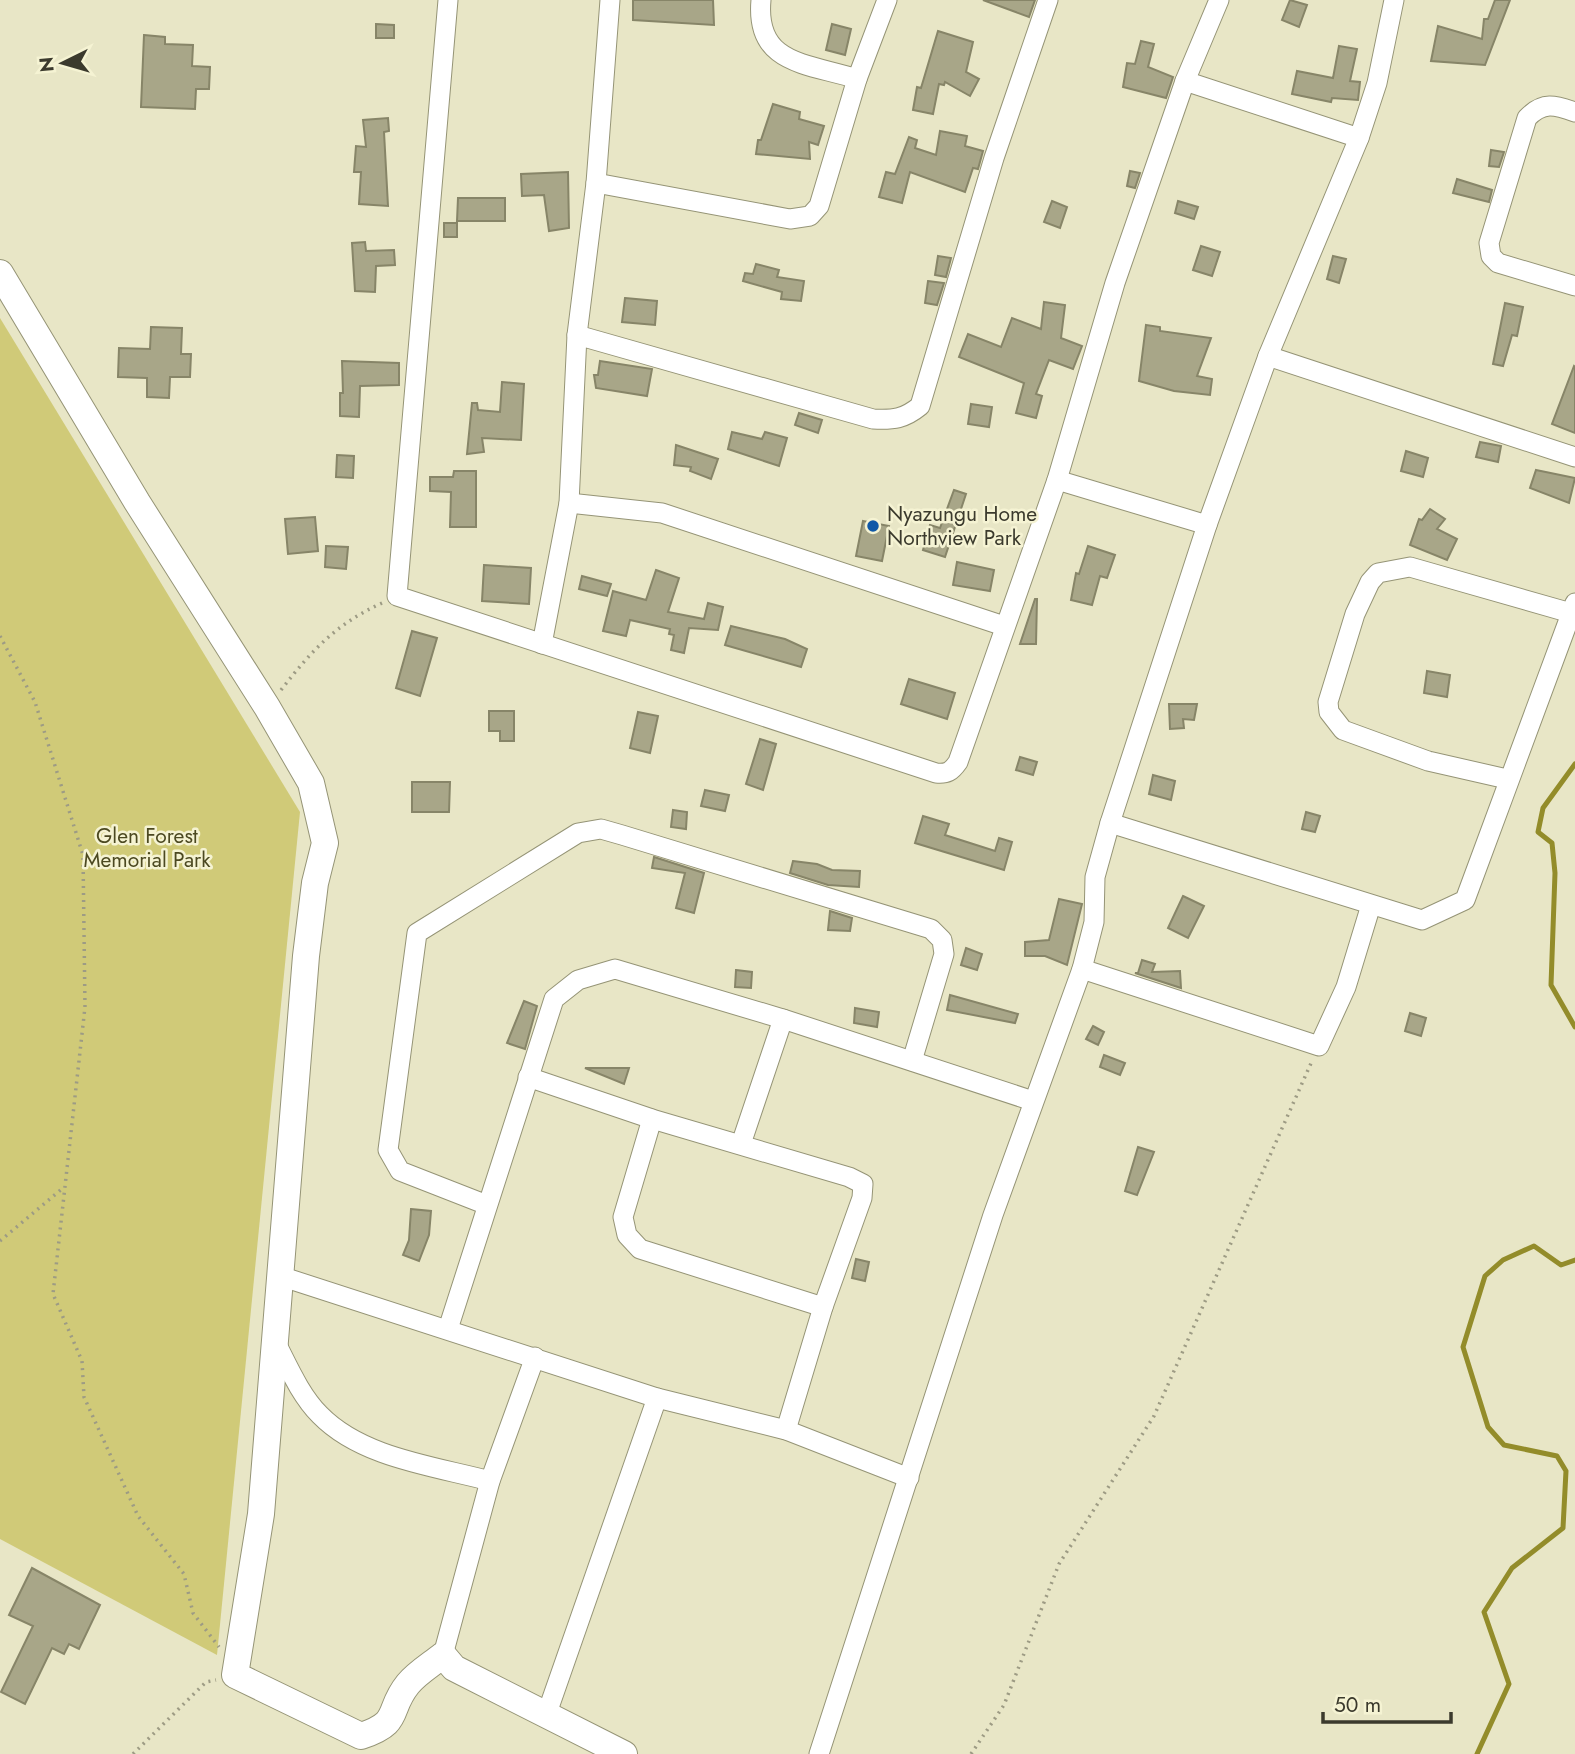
<svg xmlns="http://www.w3.org/2000/svg" width="1575" height="1754" font-family="Jost,sans-serif">
<rect width="100%" height="100%" fill="#e8e6c6"/>
<polygon fill="#d0ca78" points="0,318 300,812 217,1655 0,1539"/>
<g fill="none" stroke-linecap="round" stroke-linejoin="round">
<g stroke="#938c2a" stroke-width="5">
<polyline points="1575,764 1543,808 1538,832 1552,843 1555,873 1551,985 1575,1027"/>
<polyline points="1477,1754 1509,1684 1484,1612 1512,1568 1563,1528 1566,1471 1557,1456 1504,1445 1488,1427 1463,1347 1485,1276 1503,1260 1534,1246 1561,1265 1575,1260"/>
</g>
</g>
<g fill="#a8a688" stroke="#878568" stroke-width="2">
<polygon points="633,0 713,0 714,25 633,20"/>
<polygon points="983,0 1035,0 1029,17"/>
<polygon points="1290,0 1307,5 1299,27 1282,20"/>
<polygon points="1495,0 1510,0 1485,65 1431,61 1438,26 1482,39 1484,19 1488,19"/>
<polygon points="376,24 394,25 394,38 376,38"/>
<polygon points="832,24 851,29 845,55 826,50"/>
<polygon points="938,31 973,42 966,72 979,79 970,96 945,82 944,85 939,84 933,114 913,110 917,87 921,88"/>
<polygon points="144,35 165,37 165,44 193,45 192,66 210,67 209,89 196,89 195,109 141,107"/>
<polygon points="1141,41 1154,44 1148,67 1173,77 1166,98 1123,87 1127,63 1135,64"/>
<polygon points="1339,46 1357,49 1350,81 1360,82 1358,100 1332,98 1331,102 1292,94 1297,71 1333,78"/>
<polygon points="773,104 800,112 799,119 824,126 818,145 809,142 810,159 756,154 758,140 761,140"/>
<polygon points="388,118 389,131 384,132 388,206 359,204 361,172 354,172 356,146 366,147 363,120"/>
<polygon points="940,131 967,136 965,146 983,151 978,169 973,168 965,192 910,172 902,203 879,197 886,172 895,174 909,137 917,140 915,148 936,155"/>
<polygon points="1491,150 1504,152 1499,167 1489,166"/>
<polygon points="1130,171 1140,173 1135,188 1127,186"/>
<polygon points="568,172 569,228 549,231 544,195 522,196 521,174"/>
<polygon points="1457,179 1492,190 1489,202 1453,193"/>
<polygon points="458,198 505,198 505,221 457,221"/>
<polygon points="1052,201 1067,207 1060,228 1044,222"/>
<polygon points="1178,201 1198,207 1194,219 1175,213"/>
<rect x="444" y="223" width="13" height="14"/>
<polygon points="365,242 366,251 394,250 395,265 376,266 375,292 355,291 352,243"/>
<polygon points="1201,246 1220,252 1212,276 1193,270"/>
<polygon points="938,256 951,258 946,277 935,275"/>
<polygon points="1333,256 1346,259 1339,283 1327,279"/>
<polygon points="756,264 779,270 777,277 804,281 801,301 781,299 782,292 743,281 745,273 753,274"/>
<polygon points="928,281 944,283 937,305 925,303"/>
<polygon points="625,298 657,301 655,325 622,322"/>
<polygon points="1044,302 1065,305 1061,338 1082,346 1073,369 1049,360 1036,394 1042,396 1036,418 1016,413 1024,383 959,357 968,334 1001,347 1012,318 1041,329"/>
<polygon points="1505,303 1523,307 1517,336 1512,335 1503,366 1493,364"/>
<polygon points="1146,325 1160,327 1160,331 1211,338 1197,376 1212,379 1210,395 1174,391 1139,381"/>
<polygon points="151,327 182,328 181,354 191,354 190,377 170,377 169,398 147,397 147,378 118,377 119,348 150,349"/>
<polygon points="342,361 399,363 399,385 360,386 359,417 340,416 340,393 343,393"/>
<polygon points="600,361 652,369 647,396 596,388 594,375 598,375"/>
<polygon points="1574,366 1575,367 1575,433 1552,424"/>
<polygon points="502,382 524,384 521,440 482,438 484,452 467,454 472,403 477,403 478,410 500,412"/>
<polygon points="971,404 992,407 989,427 968,424"/>
<polygon points="799,413 822,420 818,433 795,425"/>
<polygon points="732,432 762,439 765,432 787,438 779,466 728,449"/>
<polygon points="1480,442 1501,446 1498,462 1476,457"/>
<polygon points="676,445 718,459 711,479 690,471 691,467 674,465"/>
<polygon points="1406,451 1428,458 1423,477 1401,471"/>
<polygon points="337,455 354,456 353,478 336,477"/>
<polygon points="1536,470 1575,478 1569,503 1530,488"/>
<polygon points="454,471 476,471 476,527 450,527 451,492 430,491 430,477 453,477"/>
<polygon points="954,490 966,494 945,557 923,550 930,525 940,528"/>
<polygon points="1430,509 1445,519 1437,529 1457,539 1447,560 1410,545 1419,519 1422,520"/>
<polygon points="315,517 318,551 288,554 285,519"/>
<polygon points="863,521 889,526 882,561 856,556"/>
<polygon points="326,546 348,547 346,569 325,567"/>
<polygon points="1088,546 1115,555 1107,578 1100,576 1092,605 1071,600 1076,573 1079,574"/>
<polygon points="957,562 994,570 990,591 953,585"/>
<polygon points="484,565 531,568 529,604 482,601"/>
<polygon points="656,570 679,578 668,612 704,619 708,603 723,607 718,630 689,628 684,653 671,650 674,635 669,634 670,629 630,620 626,636 603,631 613,591 646,600"/>
<polygon points="582,576 611,584 607,596 579,589"/>
<polygon points="1035,599 1037,599 1036,644 1020,644"/>
<polygon points="731,626 785,639 807,649 801,667 725,645"/>
<polygon points="412,631 437,638 420,696 396,688"/>
<polygon points="1427,671 1450,675 1447,697 1424,693"/>
<polygon points="909,679 955,693 947,719 901,704"/>
<polygon points="1169,704 1197,704 1194,720 1183,719 1184,728 1170,729"/>
<polygon points="489,711 514,711 514,741 500,741 500,731 489,731"/>
<polygon points="638,712 658,716 650,753 630,748"/>
<polygon points="760,739 776,744 763,790 746,784"/>
<polygon points="1020,757 1037,762 1033,775 1016,770"/>
<polygon points="1153,775 1175,781 1171,800 1149,794"/>
<polygon points="412,782 450,782 449,812 412,812"/>
<polygon points="705,790 729,795 725,811 701,806"/>
<polygon points="673,810 687,812 686,829 671,827"/>
<polygon points="1306,812 1320,816 1315,832 1302,829"/>
<polygon points="923,816 949,824 945,835 995,851 999,838 1012,842 1004,870 915,843"/>
<polygon points="654,857 704,873 694,913 676,908 685,873 652,868"/>
<polygon points="793,861 817,864 832,870 860,871 859,887 828,885 790,873"/>
<polygon points="1183,896 1204,906 1188,938 1168,928"/>
<polygon points="1059,899 1082,904 1067,965 1045,956 1025,956 1025,942 1049,940"/>
<polygon points="830,911 852,918 850,931 828,930"/>
<polygon points="966,948 982,954 977,970 961,965"/>
<polygon points="1142,960 1155,964 1152,972 1180,971 1181,988 1135,973 1138,973"/>
<polygon points="736,970 752,972 751,988 735,987"/>
<polygon points="950,995 1018,1014 1015,1023 947,1010"/>
<polygon points="524,1001 537,1006 525,1049 507,1043"/>
<polygon points="855,1008 879,1012 877,1027 854,1023"/>
<polygon points="1410,1013 1426,1018 1421,1036 1405,1031"/>
<polygon points="1093,1026 1104,1032 1098,1045 1086,1039"/>
<polygon points="1104,1055 1125,1063 1120,1075 1100,1067"/>
<polygon points="585,1068 629,1068 624,1084"/>
<polygon points="1138,1147 1154,1152 1137,1195 1125,1191"/>
<polygon points="411,1209 431,1211 429,1235 419,1261 403,1255 409,1240"/>
<polygon points="856,1259 869,1262 865,1281 852,1278"/>
<polygon points="32,1568 100,1605 79,1649 69,1644 64,1654 52,1648 25,1704 1,1692 33,1626 9,1615"/>
</g>
<g fill="none" stroke-linecap="round" stroke-linejoin="round">
<defs>
<g id="street">
<path d="M448 0 397 596 936 773C947 774 951 772 958 762L1057 480 1115 283 1185 81 1219 0"/>
<path d="M761 0C755 65 807 63 857 79"/>
<polyline points="1185,81 1359,138"/>
<path d="M1575 112C1555 105 1543 101 1527 118L1489 243 1491 256 1498 263 1575 286"/>
<polyline points="596,183 790,219 810,216 819,206 857,79 887,0"/>
<path d="M577 335 873 419C894 420 904 419 920 406L994 158 1048 0"/>
<polyline points="1268,356 1575,457"/>
<polyline points="1057,480 1207,525"/>
<polyline points="569,503 662,513 1004,626"/>
<polyline points="542,644 569,503 577,335 596,183 610,0"/>
<polyline points="1507,779 1428,761 1343,730 1329,712 1328,702 1355,614 1370,582 1378,573 1410,567 1571,613"/>
<polyline points="1110,823 1422,920 1465,900 1575,603"/>
<polyline points="1371,905 1346,987 1319,1046 1082,969 1094,922 1095,877 1110,823 1207,525 1268,356 1359,138 1377,83 1394,0"/>
<polyline points="528,1077 652,1119 849,1177 863,1184 862,1198 823,1307 786,1430"/>
<polyline points="652,1119 623,1217 627,1235 640,1249 823,1307"/>
<polyline points="741,1144 783,1019"/>
<polyline points="487,1205 400,1171 388,1150 417,933 578,833 601,829 622,835 931,929 942,940 944,954 912,1061"/>
<polyline points="280,1276 657,1398 786,1430 909,1478"/>
<polyline points="448,1329 554,999 578,980 615,969 783,1019 1033,1101"/>
<path d="M275 1341C288 1366 300 1395 320 1415 362 1458 434 1466 490 1481"/>
<polyline points="443,1655 490,1481 535,1357"/>
<polyline points="547,1713 657,1398"/>
<polyline points="819,1754 993,1215 1082,969"/>
</g>
<path id="secondary" d="M0 273 137 502 267 707 311 783 325 843 315 883 306 956 261 1514 235 1675 361 1736C403 1722 386 1711 408 1684 417 1673 432 1664 443 1655L454 1668 624 1754"/>
</defs>
<use href="#street" stroke="#959476" stroke-width="21"/>
<use href="#secondary" stroke="#959476" stroke-width="28"/>
<g stroke="#9d9b84" stroke-width="3.5" stroke-dasharray="2 5" stroke-linecap="butt">
<polyline points="0,636 35,702 83,855 85,1007 53,1294 82,1361 84,1397 138,1516 184,1574 193,1613 219,1647"/>
<path d="M281 690C312 650 336 624 382 603"/>
<polyline points="0,1241 63,1188"/>
<polyline points="133,1754 206,1682 216,1680"/>
<polyline points="971,1754 1004,1705 1059,1564 1154,1416 1312,1061"/>
</g>
<use href="#street" stroke="#fff" stroke-width="19"/>
<use href="#secondary" stroke="#fff" stroke-width="26"/>
</g>
<circle fill="#0f58a7" stroke="#f5f3d3" stroke-width="2.5" cx="873" cy="526" r="7"/>
<g text-anchor="middle" stroke-width="5" stroke-linejoin="round" paint-order="stroke">
<g font-size="21" fill="#3b3a2d" stroke="#f5f3d3" text-anchor="start">
<text x="887" y="521">Nyazungu Home<tspan x="887" dy="24">Northview Park</tspan></text>
</g>
<g font-size="21" fill="#4c4921" stroke="#f5f3d3">
<text x="147" y="843">Glen Forest<tspan x="147" dy="24">Memorial Park</tspan></text>
</g>
</g>
<g transform="translate(63 63) rotate(265)" stroke="#f5f3d3" stroke-width="5" paint-order="stroke">
<path d="M0-5L12 26L0 18L-12 26Z" fill="#3b3a2d"/>
<text y="-10" font-size="19" font-weight="bold" text-anchor="middle" fill="#3b3a2d">N</text>
</g>
<path d="M1323 1712v10h128v-10" fill="none" stroke="#3b3a2d" stroke-width="3.5"/>
<text x="1334" y="1712" font-size="21" fill="#3b3a2d" stroke="#f5f3d3" stroke-width="5" paint-order="stroke">50 m</text>
</svg>
